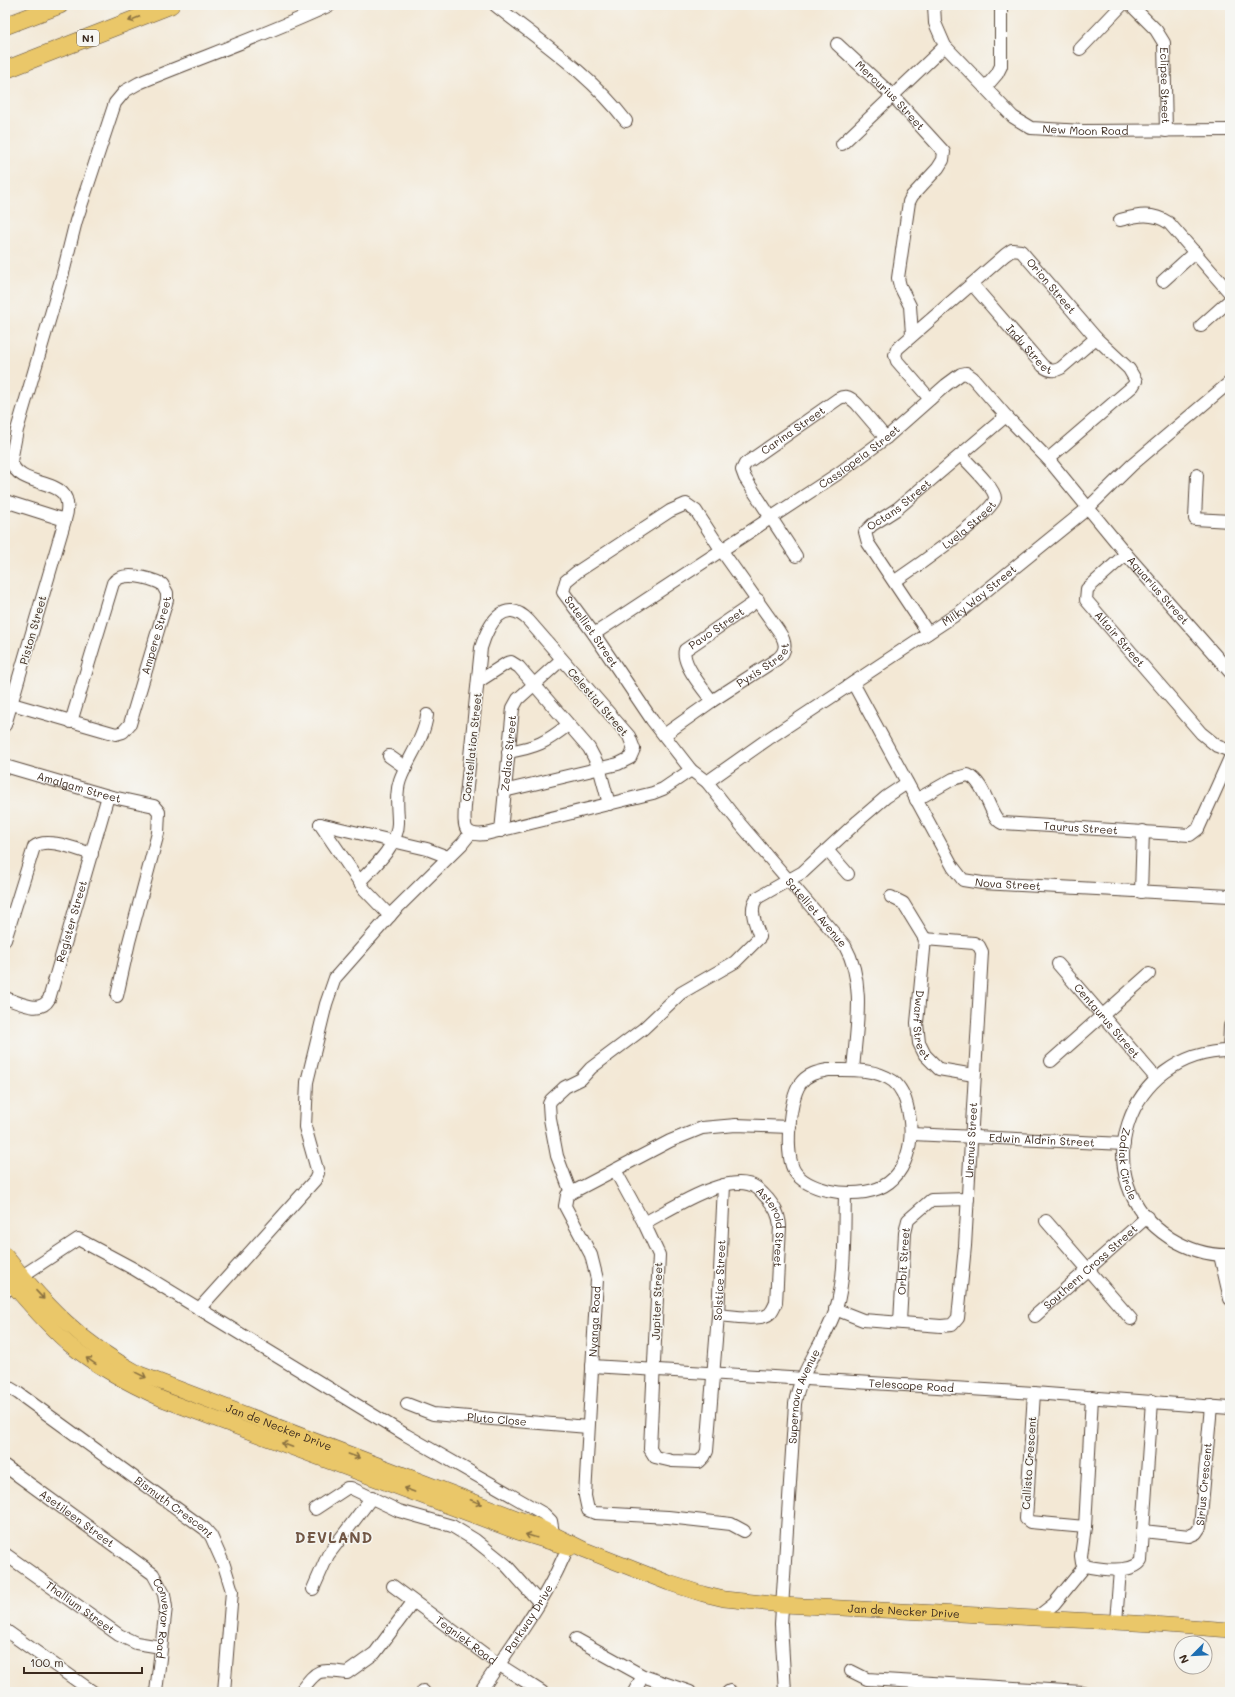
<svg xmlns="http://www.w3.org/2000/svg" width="1235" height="1697" font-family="Mali,sans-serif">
<rect width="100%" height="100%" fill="#f6f6f2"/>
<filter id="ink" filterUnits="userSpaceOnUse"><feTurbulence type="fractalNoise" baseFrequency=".025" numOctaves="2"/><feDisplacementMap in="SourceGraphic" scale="8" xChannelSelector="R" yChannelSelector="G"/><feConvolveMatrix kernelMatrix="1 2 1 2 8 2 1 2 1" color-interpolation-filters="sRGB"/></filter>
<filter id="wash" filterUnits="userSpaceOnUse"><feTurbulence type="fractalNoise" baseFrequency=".012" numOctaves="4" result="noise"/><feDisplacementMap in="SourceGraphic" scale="16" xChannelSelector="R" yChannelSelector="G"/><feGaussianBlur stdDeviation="0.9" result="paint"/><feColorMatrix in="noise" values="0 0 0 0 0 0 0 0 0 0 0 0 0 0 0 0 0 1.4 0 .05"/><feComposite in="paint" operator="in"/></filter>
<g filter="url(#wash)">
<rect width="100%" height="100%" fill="#f3e8d5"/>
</g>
<g filter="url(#ink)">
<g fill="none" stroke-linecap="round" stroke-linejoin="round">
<defs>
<g id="minor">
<path d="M495 5C541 42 590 74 626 121"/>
<path id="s1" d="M934 5 935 23 945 46 1013 117 1031 128 1083 131 1230 130"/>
<path id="s2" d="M1131 5 1156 30 1164 43 1166 131"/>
<path id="s3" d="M837 44 893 96 944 152 943 160 938 168 912 196 909 202 898 278 900 286 910 306 912 334"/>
<polyline points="1080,49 1122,5"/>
<polyline points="985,88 997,74 1001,66 1001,5"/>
<polyline points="842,144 945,46"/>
<path d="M1120 220C1138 215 1153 212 1169 223L1230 293"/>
<polyline points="1163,281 1195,252"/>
<path id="s4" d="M972 284 1043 366C1049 371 1054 372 1061 368L1096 338"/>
<polyline points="1201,326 1230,300"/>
<path id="s5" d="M930 399 897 361 895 355 897 349 1005 255 1012 250 1021 251 1096 338 1129 369 1136 381 1133 386 1048 459"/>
<polyline points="1197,475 1195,519 1230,521"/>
<polyline points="5,501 65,520 5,725"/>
<path d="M65 520C80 472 20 493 11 461L17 430 63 273 76 221 115 103 125 91 139 83C202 57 268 34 330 5"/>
<path id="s6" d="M1126 554 1087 589 1086 600 1201 733 1217 746 1230 751"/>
<path id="s7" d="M796 556 745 478 742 470 745 464 838 399C846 394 851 398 857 404L886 438"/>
<path id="s8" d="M895 581C910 571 994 513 995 498 995 488 968 463 961 455"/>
<path id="s9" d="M928 633 868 543 865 532 872 525 897 509 1006 416"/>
<path id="s10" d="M594 634 839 473 886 438 946 385 961 374 966 373 973 378 1006 416 1048 459 1126 554 1230 672"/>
<polyline points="479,681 507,663 511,662 519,667 589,748 599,767 609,804"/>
<path id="s11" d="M853 683 953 867 963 880 982 883 1230 896"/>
<path id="s12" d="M712 701C703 689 681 663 685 650L758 600"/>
<path id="s13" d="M5 702 116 734 123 732 130 724 167 600V593L162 584C150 578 122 570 113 583L71 722"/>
<path id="s14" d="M664 735 712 701 777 659C789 650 785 640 778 630L722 551 696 511 686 504 670 511 577 572 566 581 563 592 594 634 652 720 691 770 707 782 741 825 845 946C866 983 856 1030 853 1070"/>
<path d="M508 752C537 747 545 743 568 725"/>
<polyline points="389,756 406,768"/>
<path id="s15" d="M5 766 108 796 154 806 159 812 158 833 129 942 117 996"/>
<path id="s16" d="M707 782 768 739 960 612 1088 508 1132 465 1230 382"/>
<path d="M504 791 618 764 630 758 634 749 629 736 529 621C504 595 488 625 481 648L465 806C464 825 462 837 486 834L653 793 663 789 691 770"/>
<path id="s17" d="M916 800 953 779 968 775C986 782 990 819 1002 823L1190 835 1198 829 1230 758"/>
<polyline points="320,824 427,849 448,857"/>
<polyline points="320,824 365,890 390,916"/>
<path id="s18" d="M501 831 513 708 518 699 561 660"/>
<polyline points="827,850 848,874"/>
<path d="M360 881C374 867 398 845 398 823 398 809 395 794 400 780 408 758 424 739 427 715"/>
<polyline points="1141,892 1143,831"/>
<polyline points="891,897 903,903 925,939"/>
<path id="s19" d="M925 939 917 1023 919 1043 925 1055 939 1069 974 1075"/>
<path d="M5 940 34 847C46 836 78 850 92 854"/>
<path id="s20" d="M1058 964 1156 1078"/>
<path id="s21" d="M5 998C19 1002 40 1015 49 999L108 796"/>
<polyline points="1229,1051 1230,1026"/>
<path id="s22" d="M1230 1051C1127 1051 1082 1181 1170 1238 1188 1249 1208 1256 1230 1255"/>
<polyline points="1051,1061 1149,974"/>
<path d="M828 1070C850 1070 874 1068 893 1081 902 1088 906 1100 908 1110 916 1145 905 1186 865 1192 845 1195 808 1191 795 1172 784 1156 789 1100 800 1084 807 1074 817 1072 828 1070Z"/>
<path id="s23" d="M912 1134 1124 1144"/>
<path id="s24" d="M615 1170 644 1223 659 1255 650 1449 655 1457 672 1461 699 1462 704 1457 707 1451 718 1315 724 1185"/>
<path d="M571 1193 557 1156 550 1119 549 1104 551 1100 565 1087 581 1079 591 1068 643 1029 681 993 735 962 760 937C756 925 748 909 757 898L803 872 858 821 886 797 907 783"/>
<polyline points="1046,1221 1131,1319"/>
<path id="s25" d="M644 1223C670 1210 729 1169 757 1188 761 1191 764 1195 768 1199 775 1208 779 1214 780 1226L776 1303C774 1306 773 1311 769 1314 761 1321 729 1316 718 1315"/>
<polyline points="1220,1255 1230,1299"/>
<polyline points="5,1292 22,1276 78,1239 134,1269 406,1435 544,1514 551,1521 553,1533"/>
<polyline points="199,1309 315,1180 318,1173 305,1127 307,1082 326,1004 335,978 395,910 462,844 470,834"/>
<path id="s26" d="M835 1309 863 1320 941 1326 952 1325 958 1318 965 1246 982 952 979 946 974 943 925 939"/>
<path id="s27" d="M1035 1316 1147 1217"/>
<path id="s28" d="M900 1322 905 1233 908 1220 931 1200 968 1199"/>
<path id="s29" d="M592 1366 1034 1393 1230 1408"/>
<path id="s30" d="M5 1387H8L18 1393 205 1529 211 1536 224 1565 232 1591 224 1692"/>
<polyline points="1034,1393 1026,1519 1030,1522 1085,1527"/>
<path d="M1092 1397 1085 1527 1081 1556 1082 1563 1085 1566C1099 1569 1132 1574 1141 1561L1152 1401"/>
<path id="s31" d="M407 1404 433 1414 588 1427"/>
<path id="s32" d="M5 1466 153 1574 164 1594 166 1607 156 1692"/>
<polyline points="315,1509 347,1488 351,1488 399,1511 452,1526 475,1540 506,1565 539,1602"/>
<path id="s33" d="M744 1531 731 1524 668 1517 595 1513 588 1510 585 1496 597 1279 591 1255 565 1206 567 1195 670 1141 702 1128 736 1125 790 1127"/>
<path id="s34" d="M1143 1531 1189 1536 1196 1533 1200 1527 1211 1406"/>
<path id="s35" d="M5 1554 119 1635 136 1643 161 1647"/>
<path id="s36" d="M393 1586 498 1664 542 1692"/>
<polyline points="313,1589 328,1555 372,1497"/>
<polyline points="1036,1618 1054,1604 1085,1566"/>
<polyline points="1116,1622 1120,1570"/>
<polyline points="5,1630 93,1692"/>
<polyline points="576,1639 643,1676 690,1692"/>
<polyline points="851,1671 867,1679 1083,1692"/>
<polyline points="423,1691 424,1692"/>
<path d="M300 1692C318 1669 317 1669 347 1673L375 1653 413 1602"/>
<path id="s37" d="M480 1692C512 1644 550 1596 570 1541"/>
<polyline points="634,1692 643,1676"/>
<polyline points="728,1692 730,1691"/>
<path id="s38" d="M785 1692 781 1624 795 1404C799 1372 826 1340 836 1309 846 1277 844 1228 845 1193"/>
</g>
<g id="major">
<path id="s39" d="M5 1255C46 1305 82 1344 140 1374L535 1525 585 1550 669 1583 703 1594 724 1599 783 1605 1153 1624 1230 1630"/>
<path d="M5 1276C24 1298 48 1327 70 1345 98 1368 129 1384 162 1399L518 1532 570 1548"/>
</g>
<g id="highway">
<polyline points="5,26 60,5"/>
<polyline points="5,70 171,5"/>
</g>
</defs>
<use href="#minor" stroke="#574639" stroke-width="14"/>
<use href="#major" stroke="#574639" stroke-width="16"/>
<use href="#highway" stroke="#574639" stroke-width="18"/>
<use href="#minor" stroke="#fff" stroke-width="12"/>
<use href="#major" stroke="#eac769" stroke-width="15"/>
<use href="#highway" stroke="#eac769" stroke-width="17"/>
</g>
<defs><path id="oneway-shaft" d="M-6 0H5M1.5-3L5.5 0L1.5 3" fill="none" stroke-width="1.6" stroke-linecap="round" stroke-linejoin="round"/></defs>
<g stroke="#8a7140">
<use href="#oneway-shaft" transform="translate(134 19) rotate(158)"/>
<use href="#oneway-shaft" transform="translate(40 1295) rotate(47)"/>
<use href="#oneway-shaft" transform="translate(91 1361) rotate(-146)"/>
<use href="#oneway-shaft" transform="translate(141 1375) rotate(26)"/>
<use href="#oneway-shaft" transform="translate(287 1445) rotate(-159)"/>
<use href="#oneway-shaft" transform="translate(354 1456) rotate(20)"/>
<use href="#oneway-shaft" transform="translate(409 1490) rotate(-160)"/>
<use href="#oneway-shaft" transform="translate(476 1502) rotate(21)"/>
<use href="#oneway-shaft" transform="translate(531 1536) rotate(-163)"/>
</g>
</g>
<g text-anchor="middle" stroke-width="3" stroke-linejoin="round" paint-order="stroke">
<rect fill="#f6f6f2" stroke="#73675e" stroke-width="1" x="77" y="30" width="22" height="16" rx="3"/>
<g font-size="10" font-weight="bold" fill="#3b2a1e">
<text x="88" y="42">N1</text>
</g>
<g font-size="11" fill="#3b2a1e" stroke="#f6f6f2">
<text dy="4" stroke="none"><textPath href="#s2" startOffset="93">Eclipse Street</textPath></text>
<text dy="4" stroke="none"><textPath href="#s3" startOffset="74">Mercurius Street</textPath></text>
<text dy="4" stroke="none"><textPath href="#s1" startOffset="217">New Moon Road</textPath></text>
<text dy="4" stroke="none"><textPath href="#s5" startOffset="270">Orion Street</textPath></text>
<text dy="4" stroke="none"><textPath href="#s4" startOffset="87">Indu Street</textPath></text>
<text dy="4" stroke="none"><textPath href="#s7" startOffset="167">Carina Street</textPath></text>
<text dy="4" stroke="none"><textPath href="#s10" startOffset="319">Cassiopeia Street</textPath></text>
<text dy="4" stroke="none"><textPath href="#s9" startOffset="163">Octans Street</textPath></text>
<text dy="4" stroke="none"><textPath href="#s8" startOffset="93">Lvela Street</textPath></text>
<text dy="4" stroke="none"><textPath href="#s10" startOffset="746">Aquarius Street</textPath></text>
<text dy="4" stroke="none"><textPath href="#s16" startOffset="330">Milky Way Street</textPath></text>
<text dy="4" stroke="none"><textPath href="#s12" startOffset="97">Pavo Street</textPath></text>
<text transform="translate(33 630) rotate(-74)" y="4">Piston Street</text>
<text dy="4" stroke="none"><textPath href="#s14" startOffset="529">Satelliet Street</textPath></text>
<text dy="4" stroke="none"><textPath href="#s13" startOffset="226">Ampere Street</textPath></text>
<text dy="4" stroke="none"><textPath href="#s6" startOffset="115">Altair Street</textPath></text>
<text dy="4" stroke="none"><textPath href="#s14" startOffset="122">Pyxis Street</textPath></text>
<text transform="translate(598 702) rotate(49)" y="4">Celestial Street</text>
<text transform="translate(472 747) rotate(-84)" y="4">Constellation Street</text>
<text dy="4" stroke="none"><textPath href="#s18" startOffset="78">Zediac Street</textPath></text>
<text dy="4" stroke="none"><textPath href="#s15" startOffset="77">Amalgam Street</textPath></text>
<text dy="4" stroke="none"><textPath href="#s17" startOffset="197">Taurus Street</textPath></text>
<text dy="4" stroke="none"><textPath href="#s11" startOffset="271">Nova Street</textPath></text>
<text dy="4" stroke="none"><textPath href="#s14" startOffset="890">Satelliet Avenue</textPath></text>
<text dy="4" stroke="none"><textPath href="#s21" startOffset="129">Register Street</textPath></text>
<text dy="4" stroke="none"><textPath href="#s20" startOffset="75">Centaurus Street</textPath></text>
<text dy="4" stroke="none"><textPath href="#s19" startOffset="87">Dwarf Street</textPath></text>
<text dy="4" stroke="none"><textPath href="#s23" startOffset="130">Edwin Aldrin Street</textPath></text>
<text dy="4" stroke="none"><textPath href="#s26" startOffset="307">Uranus Street</textPath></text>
<text dy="4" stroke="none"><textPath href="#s22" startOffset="175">Zodiak Circle</textPath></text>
<text dy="4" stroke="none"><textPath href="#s25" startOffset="167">Asteroid Street</textPath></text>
<text dy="4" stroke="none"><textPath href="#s28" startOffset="61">Orbit Street</textPath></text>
<text dy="4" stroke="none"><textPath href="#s27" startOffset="74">Southern Cross Street</textPath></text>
<text dy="4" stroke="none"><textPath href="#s24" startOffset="529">Solstice Street</textPath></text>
<text transform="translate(657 1301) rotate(-88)" y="4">Jupiter Street</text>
<text dy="4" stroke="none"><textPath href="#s33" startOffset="348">Nyanga Road</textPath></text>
<text dy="4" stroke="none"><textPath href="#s29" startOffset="320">Telescope Road</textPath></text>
<text dy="4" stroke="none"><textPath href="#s38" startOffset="298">Supernova Avenue</textPath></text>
<text dy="4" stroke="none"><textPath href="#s31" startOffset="92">Pluto Close</textPath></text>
<text dy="4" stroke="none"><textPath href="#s39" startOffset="330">Jan de Necker Drive</textPath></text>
<text transform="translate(1029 1463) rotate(-86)" y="4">Callisto Crescent</text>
<text dy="4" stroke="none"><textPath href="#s34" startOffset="104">Sirius Crescent</textPath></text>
<text dy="4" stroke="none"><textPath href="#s30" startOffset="208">Bismuth Crescent</textPath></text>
<text dy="4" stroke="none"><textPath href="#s32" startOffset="89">Asetileen Street</textPath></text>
<text dy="4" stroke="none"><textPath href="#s35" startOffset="92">Thallium Street</textPath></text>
<text dy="4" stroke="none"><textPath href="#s39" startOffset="988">Jan de Necker Drive</textPath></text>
<text dy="4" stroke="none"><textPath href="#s32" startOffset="230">Conveyor Road</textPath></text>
<text dy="4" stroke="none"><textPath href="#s37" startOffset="88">Parkway Drive</textPath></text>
<text dy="4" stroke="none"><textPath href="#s36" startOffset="91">Tegniek Road</textPath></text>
</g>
<g font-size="15" font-weight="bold" letter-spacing="1" fill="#725745" stroke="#f6f6f2">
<text x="334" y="1543">DEVLAND</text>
</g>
</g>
<rect width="1235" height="1697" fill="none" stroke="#f6f6f2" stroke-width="20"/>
<g transform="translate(1193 1655) rotate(246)"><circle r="19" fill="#f6f6f2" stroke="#aba49d"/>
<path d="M0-3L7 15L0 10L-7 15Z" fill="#1f6fb2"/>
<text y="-6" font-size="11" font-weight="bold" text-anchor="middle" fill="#3b2a1e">N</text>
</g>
<path d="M24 1667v6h118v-6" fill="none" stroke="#3b2a1e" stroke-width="2"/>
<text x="30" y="1667" font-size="12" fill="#3b2a1e" stroke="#f6f6f2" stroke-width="3" paint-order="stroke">100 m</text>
</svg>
